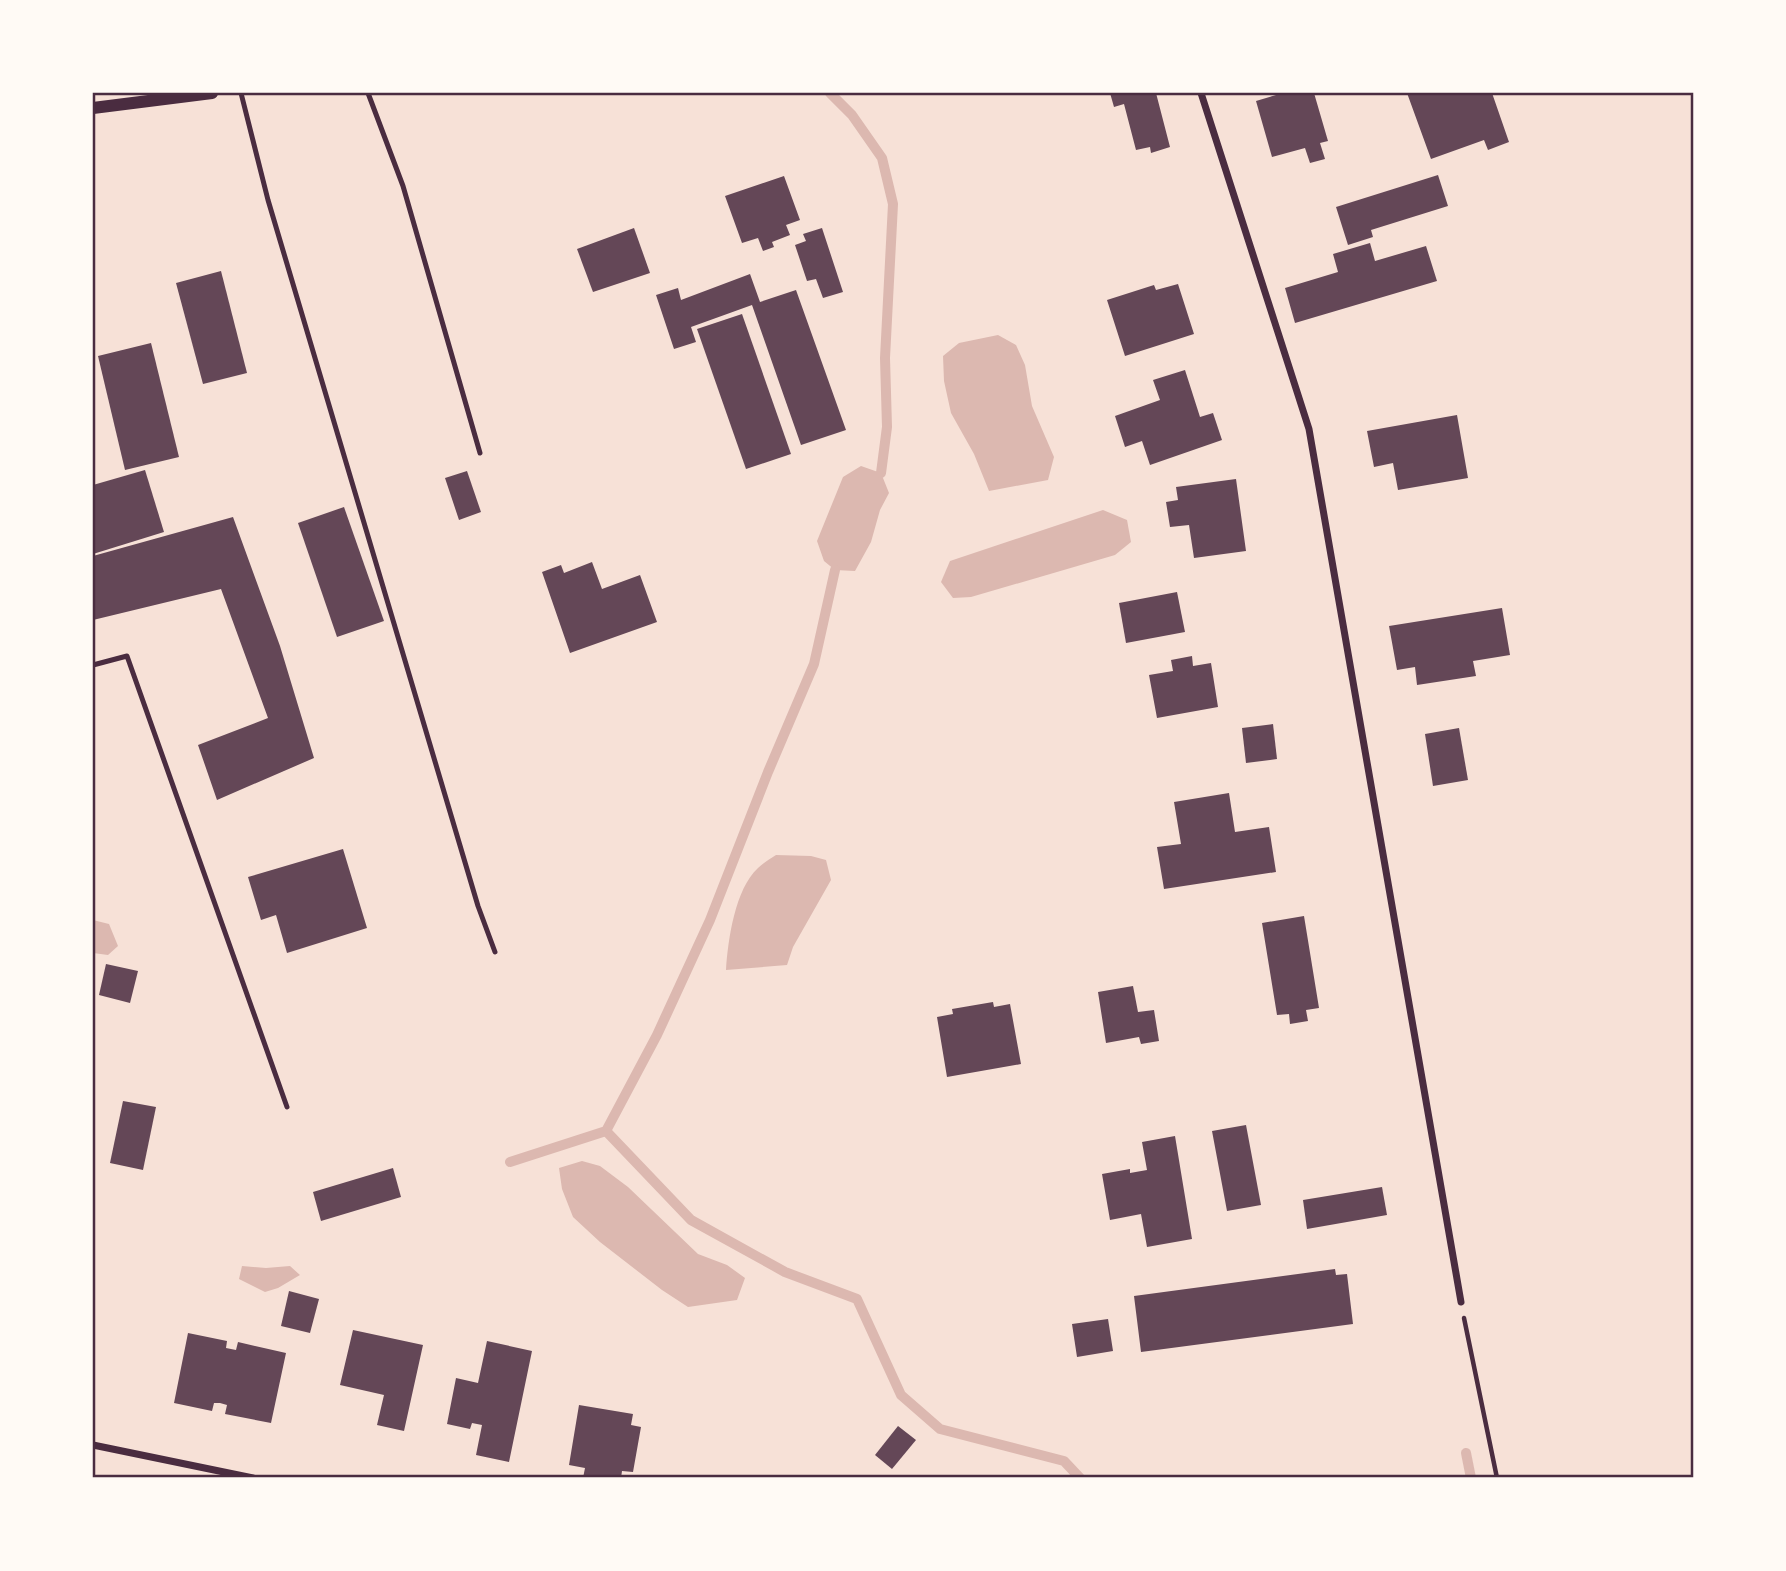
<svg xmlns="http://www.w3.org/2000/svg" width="1786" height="1571" font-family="Signika,sans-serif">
<rect width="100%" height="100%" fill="#f7e1d7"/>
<g fill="#dcb8b0">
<polygon points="998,335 1016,345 1025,365 1032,406 1054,457 1048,480 989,491 974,454 951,413 944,381 943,356 959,343"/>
<polygon points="861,466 881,473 889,493 880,510 871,542 855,571 835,570 824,561 817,541 843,477"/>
<polygon points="1103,510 1127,520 1131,542 1115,555 971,597 953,598 941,582 950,561"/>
<path d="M776 855 811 856 826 860 831 880 793 947 787 965 726 970C728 940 735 889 758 868 763 863 770 859 776 855Z"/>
<polygon points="93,920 109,924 118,946 108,955 93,953"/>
<polygon points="582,1161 600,1166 628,1187 698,1254 727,1265 745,1278 737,1300 688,1307 662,1290 600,1242 573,1217 562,1189 559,1168"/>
<polygon points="242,1266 266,1268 290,1266 300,1275 278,1288 265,1292 239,1279"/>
</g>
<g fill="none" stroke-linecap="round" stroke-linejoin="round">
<g stroke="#dcb8b0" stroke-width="10">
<polyline points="830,93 852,115 882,158 893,204 885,358 887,427 881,473"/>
<polyline points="606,1131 691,1220 785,1272 857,1299 901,1395 940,1429 1064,1461 1080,1478"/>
<polyline points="510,1162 606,1131 657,1035 710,920 768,772 814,664 835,570"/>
<polyline points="1466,1453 1471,1478"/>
</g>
</g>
<g fill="#644757">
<polygon points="1110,93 1156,93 1170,147 1151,153 1150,147 1136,150 1124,104 1114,107"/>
<polygon points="1283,93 1314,93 1328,141 1320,143 1325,159 1310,163 1305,148 1272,157 1256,101"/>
<polygon points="1407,93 1492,93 1509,142 1488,150 1484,140 1431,159"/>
<polygon points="1438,175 1448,206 1371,230 1373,237 1348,245 1336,207"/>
<polygon points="784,176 800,220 786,225 790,235 772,242 774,247 763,251 758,238 742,243 725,196"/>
<polygon points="634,228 650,273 593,292 577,249"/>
<polygon points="822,228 843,292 823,298 816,279 807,281 795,245 806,241 803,234"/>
<polygon points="1370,243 1375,261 1426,246 1437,281 1295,323 1285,288 1338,272 1333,254"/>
<polygon points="221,271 247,373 203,384 176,283"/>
<polygon points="750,274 760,302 796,290 846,430 801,445 752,305 691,327 696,342 674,349 656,295 678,288 681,300"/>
<polygon points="1178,284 1194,334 1125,356 1107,300 1154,285 1156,290"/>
<polygon points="742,314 791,454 746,469 697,329"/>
<polygon points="151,343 179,457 125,470 98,356"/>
<polygon points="1185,370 1200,417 1213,413 1222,440 1150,465 1142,441 1125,447 1115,416 1160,400 1153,380"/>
<polygon points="1457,415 1468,478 1398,490 1393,463 1374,467 1367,431"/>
<polygon points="145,470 164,532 93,554 93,485"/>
<polygon points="467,471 481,512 459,520 445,478"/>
<polygon points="1236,479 1246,551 1194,558 1189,525 1170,527 1166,502 1178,500 1176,487"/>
<polygon points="344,507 384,621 337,637 298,523"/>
<polygon points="233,517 280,646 314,758 217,800 198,745 268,718 221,589 93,620 93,556"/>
<polygon points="592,562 602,589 640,575 657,622 570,653 542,572 561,565 564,573"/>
<polygon points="1177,592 1185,632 1126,643 1119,603"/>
<polygon points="1502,608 1510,655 1473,661 1476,676 1417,685 1415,667 1397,670 1389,626"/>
<polygon points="1192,656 1193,666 1211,663 1218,707 1157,718 1149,675 1173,671 1171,660"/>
<polygon points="1273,724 1277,759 1246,763 1242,728"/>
<polygon points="1459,728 1468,780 1433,786 1425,734"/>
<polygon points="1229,793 1235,832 1269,827 1276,872 1164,889 1157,847 1181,844 1174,802"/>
<polygon points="343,849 367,928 287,953 276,915 261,920 248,877"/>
<polygon points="1304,916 1319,1008 1306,1010 1308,1021 1290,1024 1289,1014 1277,1015 1262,923"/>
<polygon points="106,964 138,971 130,1003 99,995"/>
<polygon points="1133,986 1138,1012 1154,1010 1159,1041 1141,1044 1139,1037 1106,1043 1098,992"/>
<polygon points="993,1002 994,1007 1010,1004 1021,1064 947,1077 937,1017 953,1014 952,1009"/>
<polygon points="123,1101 156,1107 143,1170 110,1163"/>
<polygon points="1246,1125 1261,1205 1227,1211 1212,1131"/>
<polygon points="1175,1136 1192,1239 1147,1247 1141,1214 1110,1220 1102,1174 1130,1169 1130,1173 1147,1170 1142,1142"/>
<polygon points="393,1168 401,1197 321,1221 313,1192"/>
<polygon points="1382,1187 1387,1215 1307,1229 1303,1200"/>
<polygon points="1335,1269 1336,1275 1347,1274 1353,1324 1141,1352 1134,1296"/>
<polygon points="289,1291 319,1299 310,1333 281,1326"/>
<polygon points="1108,1319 1113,1351 1077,1357 1072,1324"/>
<polygon points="353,1330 423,1345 404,1431 377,1425 384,1395 340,1385"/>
<polygon points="188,1333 227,1341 226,1348 236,1350 238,1342 286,1353 271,1423 225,1414 227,1405 220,1403 214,1403 212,1411 174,1403"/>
<polygon points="487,1341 532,1351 509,1462 476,1455 482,1425 472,1423 470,1429 447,1424 456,1378 478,1383"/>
<polygon points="579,1405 633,1414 631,1425 641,1427 633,1472 622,1471 621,1478 583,1478 585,1468 569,1465"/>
<polygon points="898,1426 916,1440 892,1469 875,1455"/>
</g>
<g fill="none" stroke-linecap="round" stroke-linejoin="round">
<polyline stroke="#4a2c40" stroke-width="4.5" points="1464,1318 1497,1478"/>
<g stroke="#4a2c40" stroke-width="5">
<polyline points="241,93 268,200 478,906 495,952"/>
<polyline points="368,93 403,186 480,453"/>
<polyline points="93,665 127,656 287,1107"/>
</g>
<g stroke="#4a2c40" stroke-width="7">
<polyline points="1201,93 1309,429 1461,1302"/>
<polyline points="93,1445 253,1478"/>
</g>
<polyline stroke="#4a2c40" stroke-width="12" points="93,108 212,93"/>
</g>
<rect width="1786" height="1571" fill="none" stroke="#fffaf5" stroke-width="189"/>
<rect x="94" y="94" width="1598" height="1382" fill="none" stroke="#4a2c40" stroke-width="2.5"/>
</svg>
